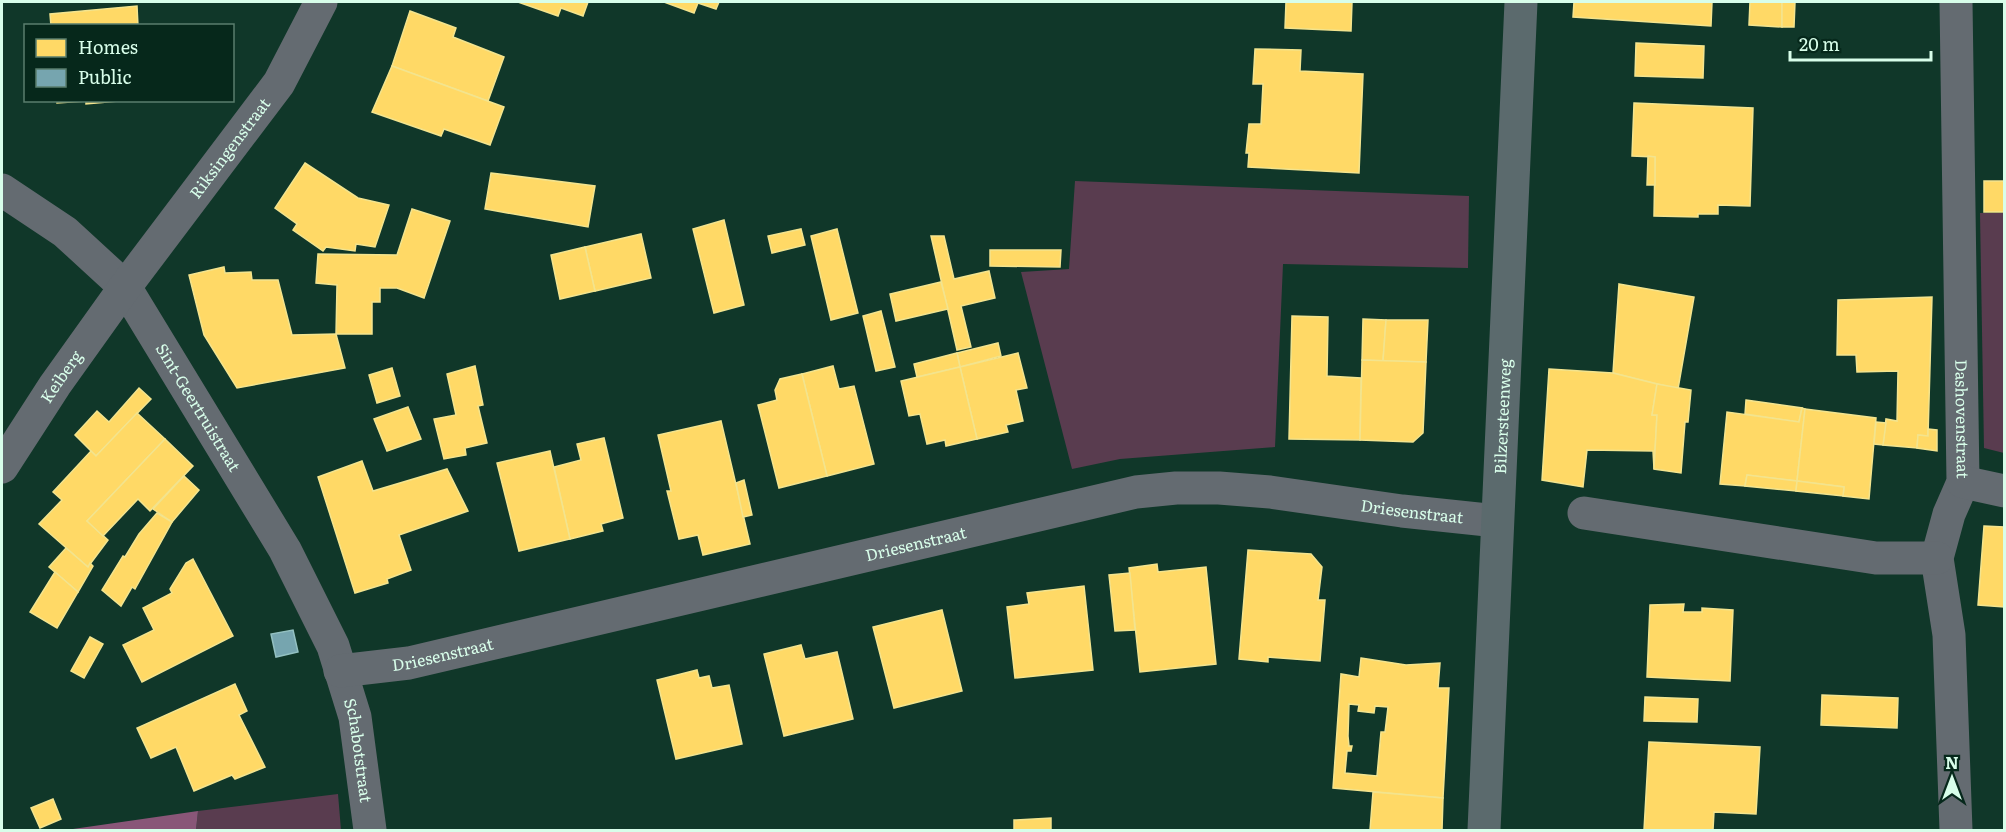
<svg xmlns="http://www.w3.org/2000/svg" width="2006" height="832" font-family="Literata,serif">
<rect width="100%" height="100%" fill="#103729"/>
<g fill="#593c4f">
<polygon points="1075,181 1469,196 1468,268 1283,264 1275,447 1120,459 1072,469 1021,272 1069,269"/>
<polygon points="1980,213 2004,213 2004,453 1984,448"/>
<polygon points="338,794 341,830 196,830 198,811"/>
</g>
<polygon fill="#895678" points="198,811 196,830 66,830"/>
<g fill="#ffd966" stroke="#f3e48e" stroke-width="1.5" fill-rule="evenodd">
<polygon points="518,2 588,2 583,16 561,8 558,16"/>
<polygon points="664,2 719,2 716,9 698,3 694,13"/>
<polygon points="1286,2 1352,2 1351,31 1285,28"/>
<polygon points="1574,2 1712,2 1711,26 1573,17"/>
<polygon points="1750,2 1782,2 1782,27 1749,25"/>
<polygon points="1782,2 1795,2 1794,27 1782,27"/>
<polygon points="137,6 138,26 51,26 50,14"/>
<polygon points="410,11 456,28 453,37 504,57 488,101 392,66"/>
<polygon points="1636,43 1704,46 1703,78 1635,76"/>
<polygon points="1255,49 1301,50 1300,71 1363,74 1359,173 1248,167 1249,153 1246,153 1249,124 1261,124 1263,84 1253,84"/>
<polygon points="392,66 504,107 490,145 444,129 441,136 372,112"/>
<polygon points="57,100 86,100 86,101 57,103"/>
<polygon points="86,100 130,100 86,104"/>
<polygon points="1634,103 1753,108 1750,206 1718,205 1718,214 1698,214 1698,217 1654,216 1655,157 1632,156"/>
<polygon points="1648,156 1655,157 1655,185 1647,185"/>
<polygon points="305,163 358,198 389,205 375,247 356,244 355,251 326,247 323,251 293,230 297,224 275,208"/>
<polygon points="491,173 595,186 588,227 485,209"/>
<rect x="1984" y="181" width="20" height="31"/>
<polygon points="412,209 450,221 424,298 397,288 380,288 380,302 372,302 372,334 336,334 337,285 316,283 318,254 397,255"/>
<polygon points="724,220 744,305 714,313 693,229"/>
<polygon points="801,229 805,245 772,253 768,236"/>
<polygon points="837,229 858,313 831,320 811,236"/>
<polygon points="641,234 651,278 595,291 585,247"/>
<polygon points="931,236 944,236 954,279 989,271 995,298 961,306 971,347 957,350"/>
<polygon points="585,247 595,291 560,299 551,255"/>
<polygon points="990,250 1061,250 1060,267 990,266"/>
<polygon points="224,267 225,273 251,272 252,280 278,280 292,335 336,334 345,368 237,388 204,335 189,275"/>
<polygon points="941,282 948,309 896,321 890,294"/>
<polygon points="1619,284 1694,297 1678,389 1613,373"/>
<polygon points="1932,297 1928,436 1918,435 1917,448 1883,445 1886,419 1897,421 1898,371 1857,372 1856,355 1837,355 1838,300"/>
<polygon points="881,311 895,367 876,371 863,316"/>
<polygon points="1292,316 1328,317 1327,376 1361,378 1360,440 1289,439"/>
<polygon points="1363,319 1386,320 1383,361 1362,360"/>
<polygon points="1386,320 1428,320 1426,362 1383,361"/>
<polygon points="998,343 1001,356 960,367 957,353"/>
<polygon points="957,353 960,367 917,377 914,364"/>
<polygon points="1018,353 1027,388 1016,390 1023,421 1006,425 1008,432 977,439 960,367"/>
<polygon points="1362,360 1426,362 1423,433 1413,442 1360,440"/>
<polygon points="475,366 483,405 478,406 487,443 465,448 466,455 444,459 434,419 456,415 447,374"/>
<polygon points="833,366 839,389 854,386 874,464 827,476 802,374"/>
<polygon points="960,367 977,439 946,446 945,440 927,444 920,414 909,416 901,381"/>
<polygon points="392,368 400,396 377,403 369,375"/>
<polygon points="1549,369 1613,373 1657,384 1652,415 1657,415 1654,469 1653,451 1587,450 1583,487 1542,480"/>
<polygon points="802,374 827,476 779,488 758,405 777,400 775,390 780,379"/>
<polygon points="1657,384 1691,390 1688,422 1685,422 1681,473 1654,469 1657,415 1652,415"/>
<polygon points="139,388 151,399 96,456 75,435 97,411 109,422"/>
<polygon points="1746,400 1802,408 1799,422 1745,414"/>
<polygon points="408,407 421,439 387,451 374,419"/>
<polygon points="1802,408 1805,409 1797,481 1747,475 1745,486 1720,484 1727,412 1799,422"/>
<polygon points="1805,409 1876,418 1869,499 1843,496 1844,487 1797,481"/>
<polygon points="137,413 165,439 87,521 108,540 88,567 39,524 62,500 53,492 91,451 96,456"/>
<polygon points="721,421 750,544 703,555 698,535 679,539 667,491 671,491 658,435"/>
<polygon points="1876,422 1886,423 1883,445 1874,444"/>
<polygon points="1928,429 1937,430 1937,451 1917,448 1918,435 1928,436"/>
<polygon points="604,438 623,518 601,524 603,531 570,539 554,467 581,460 577,444"/>
<polygon points="165,439 193,466 150,511 138,499 103,536 87,521"/>
<polygon points="550,451 570,539 519,551 497,463"/>
<polygon points="362,461 373,491 447,469 468,511 399,535 411,570 387,579 388,583 355,593 318,477"/>
<polygon points="1747,475 1797,481 1796,491 1745,486"/>
<polygon points="184,476 199,490 172,522 153,509"/>
<polygon points="744,480 752,515 743,517 736,483"/>
<polygon points="1797,481 1844,487 1843,496 1796,491"/>
<polygon points="157,513 172,522 135,589 132,587 121,606 102,590 123,556 125,557 139,534"/>
<polygon points="1984,526 2004,527 2004,607 1978,605"/>
<polygon points="66,548 88,567 90,563 93,566 78,592 49,567"/>
<polygon points="1248,550 1311,554 1322,567 1318,600 1325,600 1320,661 1268,657 1268,662 1239,659"/>
<polygon points="193,559 233,636 142,682 123,645 154,630 143,608 172,593 170,589 186,563"/>
<polygon points="1157,564 1158,572 1206,567 1216,664 1140,672 1129,568"/>
<polygon points="55,572 78,592 57,628 30,612"/>
<polygon points="1130,573 1135,630 1115,631 1109,575"/>
<polygon points="1084,586 1093,670 1015,678 1007,607 1029,604 1027,593"/>
<polygon points="1684,604 1683,612 1702,612 1702,608 1733,610 1730,681 1647,677 1650,605"/>
<polygon points="942,610 962,691 894,708 873,627"/>
<polygon points="90,637 103,644 84,678 71,671"/>
<polygon points="801,645 805,659 837,652 853,719 784,736 764,654"/>
<path d="M1361 658 1406 665 1440 663 1438 688H1449L1443 798 1333 788 1341 674 1359 677ZM1349 704 1359 705 1358 711 1374 713 1375 706 1388 707 1385 732H1381L1377 776 1345 773 1347 751H1351L1352 746H1349L1348 736Z"/>
<polygon points="697,670 699,678 709,676 712,688 729,685 742,744 676,759 657,680"/>
<polygon points="235,684 247,711 239,715 265,767 235,779 232,775 194,791 176,747 151,758 137,728"/>
<polygon points="1822,695 1898,698 1897,728 1821,725"/>
<polygon points="1645,697 1698,699 1697,722 1644,721"/>
<polygon points="1649,742 1760,747 1756,814 1714,812 1713,830 1644,830"/>
<polygon points="1373,792 1443,798 1442,830 1370,830"/>
<polygon points="53,799 61,819 40,828 31,808"/>
<polygon points="1051,818 1051,830 1014,830 1014,820"/>
</g>
<polygon fill="#76a5af" stroke="#93c0c1" stroke-width="1.5" points="293,630 298,652 276,657 271,634"/>
<g fill="none" stroke-linecap="round" stroke-linejoin="round">
<g stroke="#646b71" stroke-width="33">
<path id="s1" d="M1956 2 1963 482 1949 514 1937 558 1949 635 1956 830"/>
<path id="s2" d="M2 190 65 232 125 287 285 550 333 646 355 717 370 830"/>
<path id="s3" d="M2 467 55 385 125 287 279 83 321 2"/>
<polyline points="1963,482 2004,491"/>
<polyline points="1584,513 1876,558 1937,558"/>
<path id="s4" d="M340 671 409 663 1136 492 1176 488H1219L1270 492 1402 511 1497 521"/>
</g>
<path stroke="#5b6a6d" stroke-width="33" id="s5" d="M1484 830 1521 2"/>
</g>
<g text-anchor="middle" stroke-width="6" stroke-linejoin="round" paint-order="stroke">
<g font-size="16" fill="#d8feea" stroke="#06281b">
<text dy="6" stroke="none"><textPath href="#s3" startOffset="392">Riksingenstraat</textPath></text>
<text dy="6" stroke="none"><textPath href="#s3" startOffset="108">Keiberg</textPath></text>
<text dy="6" stroke="none"><textPath href="#s2" startOffset="298">Sint-Geertruistraat</textPath></text>
<text dy="6" stroke="none"><textPath href="#s5" startOffset="414">Bilzersteenweg</textPath></text>
<text dy="6" stroke="none"><textPath href="#s1" startOffset="417">Dashovenstraat</textPath></text>
<text dy="6" stroke="none"><textPath href="#s4" startOffset="1094">Driesenstraat</textPath></text>
<text dy="6" stroke="none"><textPath href="#s4" startOffset="590">Driesenstraat</textPath></text>
<text dy="6" stroke="none"><textPath href="#s4" startOffset="104">Driesenstraat</textPath></text>
<text dy="6" stroke="none"><textPath href="#s2" startOffset="680">Schabotstraat</textPath></text>
</g>
</g>
<rect width="2006" height="832" fill="none" stroke="#d8feea" stroke-width="6"/>
<rect x="24" y="24" width="210" height="78" fill="#06281b" stroke="#5a7e6e" stroke-width="1.5"/>
<rect x="36" y="39" width="30" height="18" fill="#ffd966" stroke="#5a7e6e" stroke-width="1.5"/>
<text x="78" y="54" font-size="18" fill="#d8feea">Homes</text>
<rect x="36" y="69" width="30" height="18" fill="#76a5af" stroke="#5a7e6e" stroke-width="1.5"/>
<text x="78" y="84" font-size="18" fill="#d8feea">Public</text>
<g transform="translate(1952 778)" stroke="#06281b" stroke-width="4.5" paint-order="stroke">
<path d="M0-4.5L10 22L0 15L-10 22Z" fill="#d8feea"/>
<text y="-9" font-size="16" font-weight="bold" text-anchor="middle" fill="#d8feea">N</text>
</g>
<path d="M1790 51v9h141v-9" fill="none" stroke="#d8feea" stroke-width="3"/>
<text x="1799" y="51" font-size="18" fill="#d8feea" stroke="#06281b" stroke-width="4.5" paint-order="stroke">20 m</text>
</svg>
